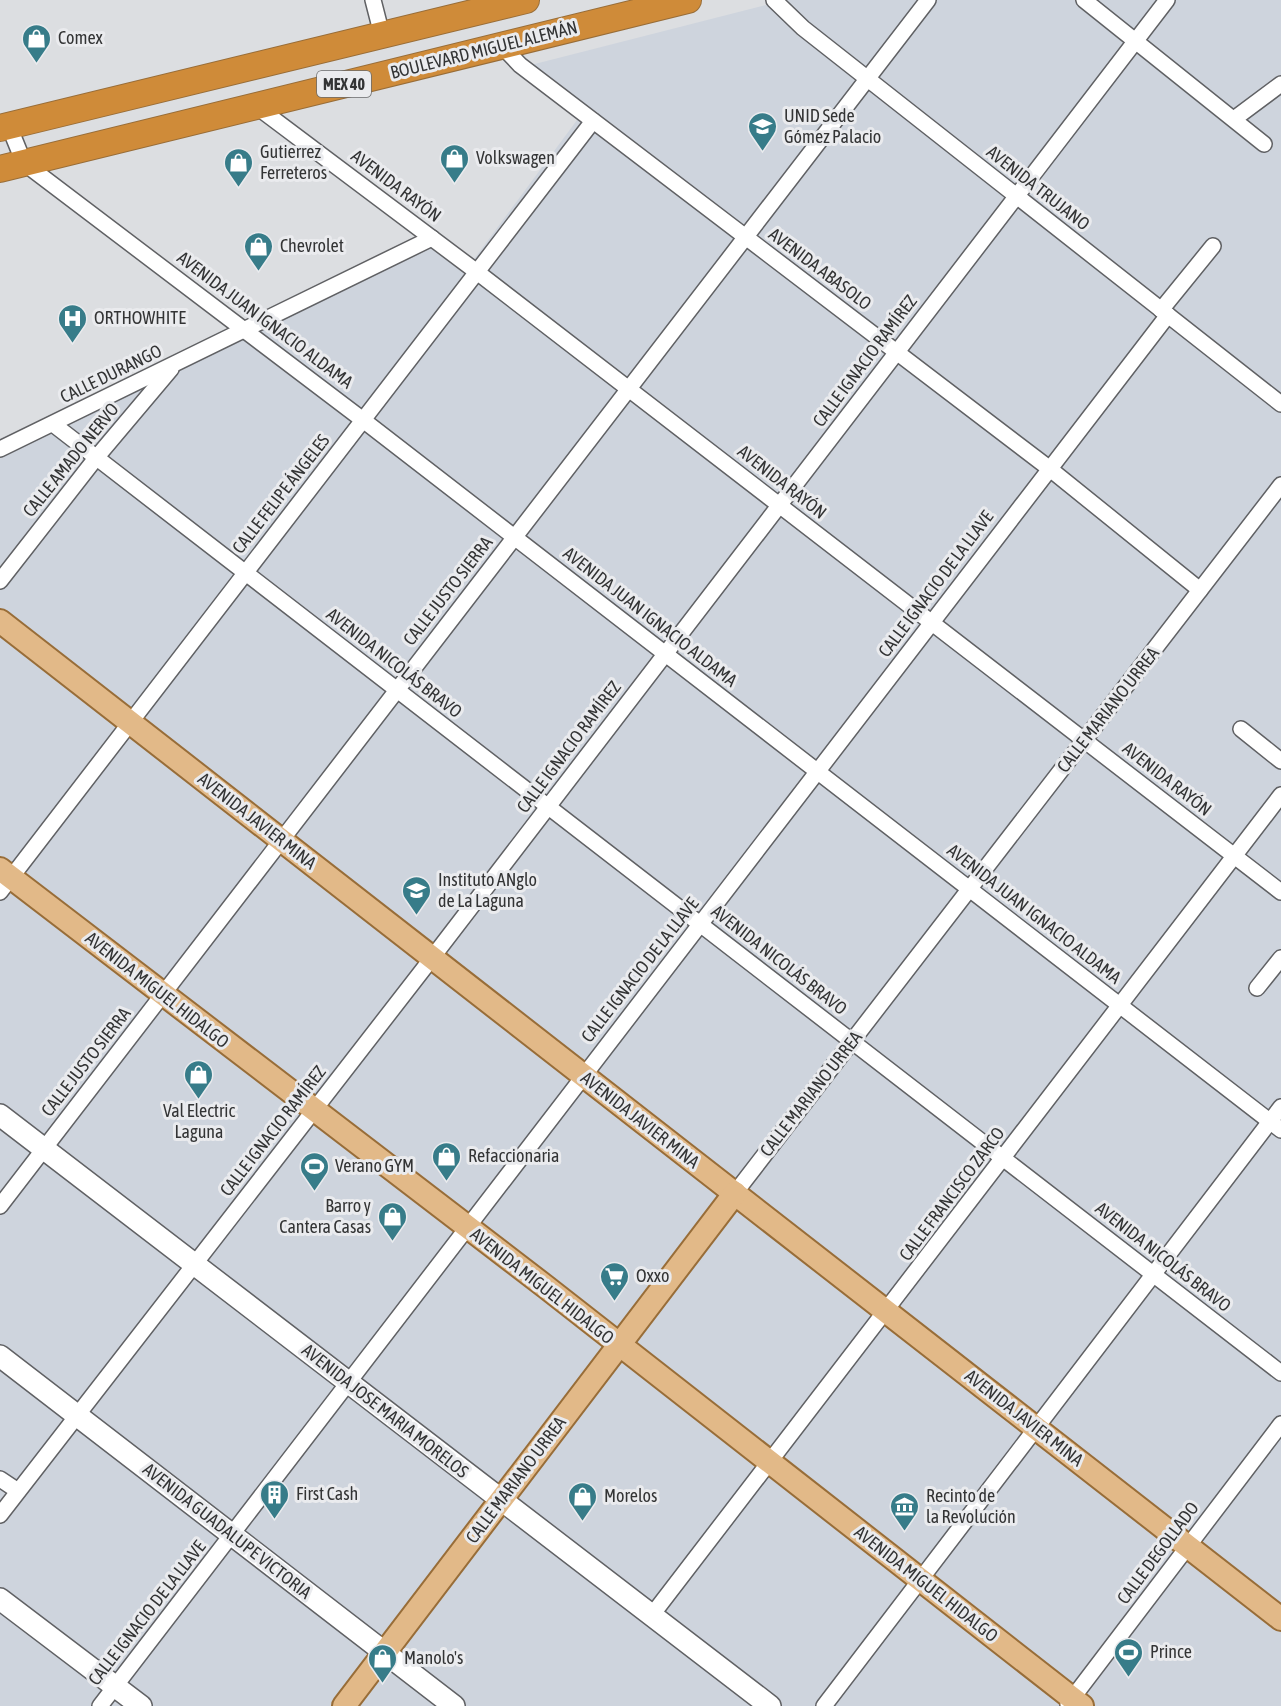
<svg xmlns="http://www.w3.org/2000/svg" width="1281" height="1706" font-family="'Asap Condensed',sans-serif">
<rect width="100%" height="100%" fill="#dcdee1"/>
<polygon fill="#ced4dd" points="786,0 1281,0 1281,1706 0,1706 0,442 419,235 466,270 580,116 519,68"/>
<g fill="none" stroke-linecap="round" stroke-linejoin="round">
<defs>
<g id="street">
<polyline points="373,0 382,35"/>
<polyline points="774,0 803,28 1281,404"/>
<polyline points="1084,0 1264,144"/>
<polyline points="502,46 520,65 1050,469 1200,590"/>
<polyline points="256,106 477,272 1281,892"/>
<polyline points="1234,119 1281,84"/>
<polyline points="9,126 24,163 363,420 1281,1130"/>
<polyline points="1161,310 1213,246"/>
<polyline points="53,424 1281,1373"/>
<polyline points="0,449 432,238"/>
<polyline points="0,581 96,458 171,369"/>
<polyline points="1241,729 1281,761"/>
<polyline points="0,892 593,121"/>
<polyline points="1257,988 1281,958"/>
<polyline points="735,1193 1281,485"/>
<polyline points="0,1206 928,0"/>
<polyline points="0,1479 18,1491"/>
<polyline points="0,1515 432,958 1167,0"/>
<polyline points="652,1615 1281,795"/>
<polyline points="1068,1704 1281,1424"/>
<polyline points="100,1706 1168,315"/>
<polyline points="824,1706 1281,1107"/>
</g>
<g id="secondary">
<polyline points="0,1115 770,1706"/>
<polyline points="0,1356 454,1706"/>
<polyline points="0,1599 141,1706"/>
</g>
<g id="primary">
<polyline points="0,621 1281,1619"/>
<polyline points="0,869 546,1287 1082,1706"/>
<polyline points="344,1706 735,1193"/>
</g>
<g id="highway">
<polyline points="0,128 526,0"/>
<polyline points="0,169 688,0"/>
</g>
</defs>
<use href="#street" stroke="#606164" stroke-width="18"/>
<use href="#secondary" stroke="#606164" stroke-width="24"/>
<use href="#primary" stroke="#986d38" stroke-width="26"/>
<use href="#highway" stroke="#986d38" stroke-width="28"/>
<use href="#street" stroke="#fff" stroke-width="15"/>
<use href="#secondary" stroke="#fff" stroke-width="21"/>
<use href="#primary" stroke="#e2b988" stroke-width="22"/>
<use href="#highway" stroke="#cf8b39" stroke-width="26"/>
</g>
<defs>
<symbol id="shop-pin" viewBox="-11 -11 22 30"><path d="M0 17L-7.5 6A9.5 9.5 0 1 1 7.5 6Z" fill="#377c89" stroke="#eaebee"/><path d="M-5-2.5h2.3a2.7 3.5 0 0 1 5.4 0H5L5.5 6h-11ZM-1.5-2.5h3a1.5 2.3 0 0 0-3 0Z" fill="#fff"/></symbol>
<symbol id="university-pin" viewBox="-11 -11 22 30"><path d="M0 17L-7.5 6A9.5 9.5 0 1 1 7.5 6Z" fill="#377c89" stroke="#eaebee"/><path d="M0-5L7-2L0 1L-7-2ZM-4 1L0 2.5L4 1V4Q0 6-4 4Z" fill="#fff"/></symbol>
<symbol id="hospital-pin" viewBox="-11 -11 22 30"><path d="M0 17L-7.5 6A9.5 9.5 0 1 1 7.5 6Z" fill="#377c89" stroke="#eaebee"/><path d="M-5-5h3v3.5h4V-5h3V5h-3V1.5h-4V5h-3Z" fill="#fff"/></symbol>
<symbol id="school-pin" viewBox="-11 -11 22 30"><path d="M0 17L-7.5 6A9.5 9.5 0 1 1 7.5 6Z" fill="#377c89" stroke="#eaebee"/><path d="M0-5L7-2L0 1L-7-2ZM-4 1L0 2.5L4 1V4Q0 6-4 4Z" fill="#fff"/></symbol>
<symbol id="stadium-pin" viewBox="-11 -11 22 30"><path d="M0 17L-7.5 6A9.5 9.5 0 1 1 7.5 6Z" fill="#377c89" stroke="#eaebee"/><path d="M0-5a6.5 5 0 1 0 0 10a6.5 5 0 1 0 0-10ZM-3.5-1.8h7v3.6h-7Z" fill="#fff"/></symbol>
<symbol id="supermarket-pin" viewBox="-11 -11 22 30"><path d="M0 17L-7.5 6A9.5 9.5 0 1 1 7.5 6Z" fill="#377c89" stroke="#eaebee"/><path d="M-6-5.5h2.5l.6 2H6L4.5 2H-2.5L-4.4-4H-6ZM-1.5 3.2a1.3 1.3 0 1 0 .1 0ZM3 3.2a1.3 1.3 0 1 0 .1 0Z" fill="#fff"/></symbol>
<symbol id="building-pin" viewBox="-11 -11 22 30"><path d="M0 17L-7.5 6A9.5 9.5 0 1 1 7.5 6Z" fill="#377c89" stroke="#eaebee"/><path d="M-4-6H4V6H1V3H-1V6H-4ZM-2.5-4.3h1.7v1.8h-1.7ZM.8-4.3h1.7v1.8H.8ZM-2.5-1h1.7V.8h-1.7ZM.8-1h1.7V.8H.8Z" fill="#fff"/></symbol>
<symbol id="museum-pin" viewBox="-11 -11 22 30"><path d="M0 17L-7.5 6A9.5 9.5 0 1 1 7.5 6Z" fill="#377c89" stroke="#eaebee"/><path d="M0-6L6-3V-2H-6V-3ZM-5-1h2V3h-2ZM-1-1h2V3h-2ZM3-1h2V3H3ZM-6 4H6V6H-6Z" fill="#fff"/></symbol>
</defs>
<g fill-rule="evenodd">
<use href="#shop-pin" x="20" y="22" width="33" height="45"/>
<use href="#university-pin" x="746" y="110" width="33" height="45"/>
<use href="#shop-pin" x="438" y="142" width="33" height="45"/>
<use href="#shop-pin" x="222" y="146" width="33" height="45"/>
<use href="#shop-pin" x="242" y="230" width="33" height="45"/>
<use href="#hospital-pin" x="56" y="302" width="33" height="45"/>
<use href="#school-pin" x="400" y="874" width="33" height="45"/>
<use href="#shop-pin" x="182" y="1058" width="33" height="45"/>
<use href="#shop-pin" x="430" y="1140" width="33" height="45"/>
<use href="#stadium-pin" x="298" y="1150" width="33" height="45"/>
<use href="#shop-pin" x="376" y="1200" width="33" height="45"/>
<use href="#supermarket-pin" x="598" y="1260" width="33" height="45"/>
<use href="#building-pin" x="258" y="1478" width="33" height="45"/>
<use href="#shop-pin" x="566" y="1480" width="33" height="45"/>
<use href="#museum-pin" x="888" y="1490" width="33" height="45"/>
<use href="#stadium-pin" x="1112" y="1636" width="33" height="45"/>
<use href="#shop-pin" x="366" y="1642" width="33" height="45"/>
</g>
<g text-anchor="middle" stroke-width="6" stroke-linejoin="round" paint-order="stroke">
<rect fill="#eaebee" stroke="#6a6b6c" stroke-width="1.5" x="317" y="71" width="54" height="26" rx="4.5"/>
<g font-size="16" font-weight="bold" fill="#333435">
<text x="344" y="90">MEX 40</text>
</g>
<g font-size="18" fill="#333435" stroke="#eaebee" text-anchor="start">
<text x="58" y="44">Comex</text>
<text x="784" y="122">UNID Sede<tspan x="784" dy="21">Gómez Palacio</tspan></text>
<text x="260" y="158">Gutierrez<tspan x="260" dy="21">Ferreteros</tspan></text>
<text x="476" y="164">Volkswagen</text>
<text x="280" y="252">Chevrolet</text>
<text x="94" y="324">ORTHOWHITE</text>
<text x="438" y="886">Instituto ANglo<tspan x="438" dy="21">de La Laguna</tspan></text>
<text x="199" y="1117" text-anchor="middle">Val Electric<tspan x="199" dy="21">Laguna</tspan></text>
<text x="468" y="1162">Refaccionaria</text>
<text x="335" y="1172">Verano GYM</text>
<text x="371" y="1212" text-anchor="end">Barro y<tspan x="371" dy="21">Cantera Casas</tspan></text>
<text x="636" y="1282">Oxxo</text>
<text x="296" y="1500">First Cash</text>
<text x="604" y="1502">Morelos</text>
<text x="926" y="1502">Recinto de<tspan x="926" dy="21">la Revolución</tspan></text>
<text x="1150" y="1658">Prince</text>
<text x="404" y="1664">Manolo's</text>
</g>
<g font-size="18" fill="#333435" stroke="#eaebee">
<text transform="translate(484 50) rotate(-14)" y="6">BOULEVARD MIGUEL ALEMÁN</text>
<text transform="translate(396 186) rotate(37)" y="6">AVENIDA RAYÓN</text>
<text transform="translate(1038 188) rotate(38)" y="6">AVENIDA TRUJANO</text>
<text transform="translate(820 269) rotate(37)" y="6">AVENIDA ABASOLO</text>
<text transform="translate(265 320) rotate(37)" y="6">AVENIDA JUAN IGNACIO ALDAMA</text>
<text transform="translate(865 361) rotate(-53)" y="6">CALLE IGNACIO RAMÍREZ</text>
<text transform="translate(111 374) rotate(-26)" y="6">CALLE DURANGO</text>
<text transform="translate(71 460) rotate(-51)" y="6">CALLE AMADO NERVO</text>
<text transform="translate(782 482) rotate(38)" y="6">AVENIDA RAYÓN</text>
<text transform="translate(281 494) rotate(-52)" y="6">CALLE FELIPE ÁNGELES</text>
<text transform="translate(936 584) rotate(-53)" y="6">CALLE IGNACIO DE LA LLAVE</text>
<text transform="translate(448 591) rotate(-52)" y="6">CALLE JUSTO SIERRA</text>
<text transform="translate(650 617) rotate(38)" y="6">AVENIDA JUAN IGNACIO ALDAMA</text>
<text transform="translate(394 663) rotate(38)" y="6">AVENIDA NICOLÁS BRAVO</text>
<text transform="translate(1108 710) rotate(-52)" y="6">CALLE MARIANO URREA</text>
<text transform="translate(569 747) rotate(-53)" y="6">CALLE IGNACIO RAMÍREZ</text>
<text transform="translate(1167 779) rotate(38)" y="6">AVENIDA RAYÓN</text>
<text transform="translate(257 821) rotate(38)" y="6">AVENIDA JAVIER MINA</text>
<text transform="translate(1034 914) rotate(38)" y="6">AVENIDA JUAN IGNACIO ALDAMA</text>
<text transform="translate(779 960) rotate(38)" y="6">AVENIDA NICOLÁS BRAVO</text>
<text transform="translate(640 970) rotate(-52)" y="6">CALLE IGNACIO DE LA LLAVE</text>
<text transform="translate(157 990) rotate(38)" y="6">AVENIDA MIGUEL HIDALGO</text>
<text transform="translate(86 1062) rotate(-52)" y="6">CALLE JUSTO SIERRA</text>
<text transform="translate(811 1094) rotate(-52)" y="6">CALLE MARIANO URREA</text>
<text transform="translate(640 1120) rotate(38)" y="6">AVENIDA JAVIER MINA</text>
<text transform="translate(273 1131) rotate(-52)" y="6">CALLE IGNACIO RAMÍREZ</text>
<text transform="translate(952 1194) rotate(-53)" y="6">CALLE FRANCISCO ZARCO</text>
<text transform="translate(1163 1257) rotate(38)" y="6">AVENIDA NICOLÁS BRAVO</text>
<text transform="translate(542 1286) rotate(38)" y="6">AVENIDA MIGUEL HIDALGO</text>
<text transform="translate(385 1411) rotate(38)" y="6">AVENIDA JOSE MARIA MORELOS</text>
<text transform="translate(1024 1418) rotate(38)" y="6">AVENIDA JAVIER MINA</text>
<text transform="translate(516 1480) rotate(-53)" y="6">CALLE MARIANO URREA</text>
<text transform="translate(227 1531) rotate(38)" y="6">AVENIDA GUADALUPE VICTORIA</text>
<text transform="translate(1158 1553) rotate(-53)" y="6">CALLE DEGOLLADO</text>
<text transform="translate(926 1584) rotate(38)" y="6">AVENIDA MIGUEL HIDALGO</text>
<text transform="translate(147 1613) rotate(-52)" y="6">CALLE IGNACIO DE LA LLAVE</text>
</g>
</g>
</svg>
